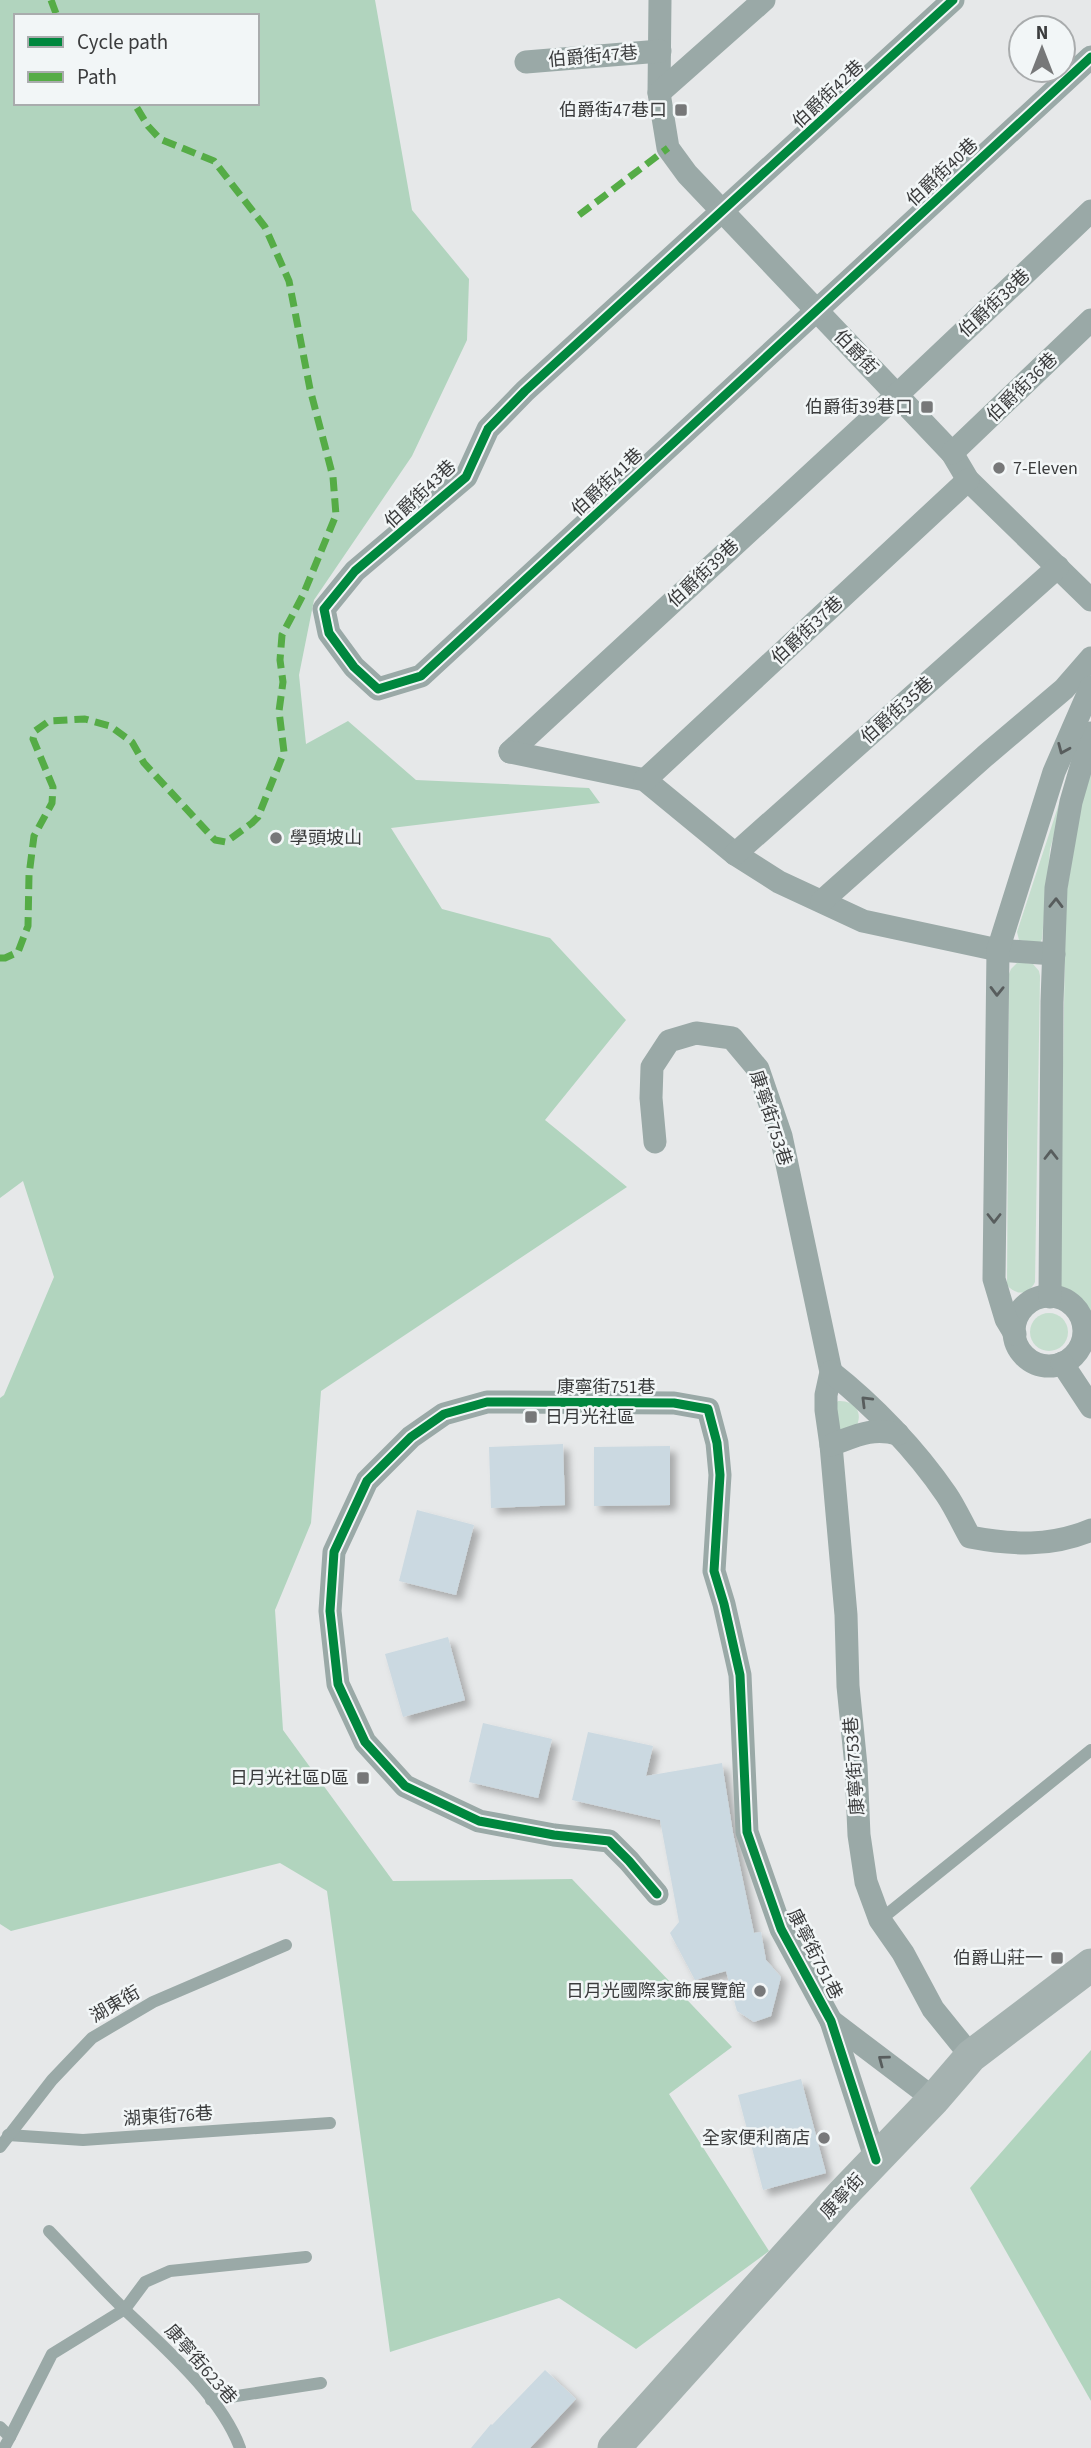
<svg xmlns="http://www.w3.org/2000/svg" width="1091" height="2448" font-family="'Source Sans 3','Noto Sans TC',sans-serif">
<defs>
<filter id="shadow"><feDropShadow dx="6" dy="6" stdDeviation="3.5" flood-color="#0004"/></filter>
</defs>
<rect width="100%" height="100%" fill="#e6e8e9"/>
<g fill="#c5dece">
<polygon points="1091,706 1050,849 1042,939 1040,943 1019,940 1017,932"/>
<polygon points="1091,771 1091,1313 1089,1315 1082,1301 1059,1286 1066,895 1083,795"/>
<path d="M1018 962 1033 964 1039 971 1040 976 1035 1282C1029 1295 1016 1296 1007 1285L1009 974 1011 969Z"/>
<circle cx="1049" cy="1332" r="19"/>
<path d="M838 1401C854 1400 864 1412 856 1427L841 1432 828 1413Z"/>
</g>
<g fill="#b1d4be" fill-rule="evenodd">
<path d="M0 0H375L412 210 469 279 467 340 412 456 314 600 299 675 306 744 348 721 416 780 589 788 600 803 391 828 442 909 550 938 626 1020 545 1120 627 1187 321 1391 311 1523 275 1610 283 1730 393 1881 572 1879 732 2047 669 2094 769 2251 636 2349 559 2298 390 2352 327 1891 280 1863 11 1931 0 1924V1398L4 1395 54 1277 23 1181 0 1198ZM16 16H257V103H16Z"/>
<polygon points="1091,2050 1091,2401 970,2188"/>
</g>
<g fill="#cbd9e1" filter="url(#shadow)">
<polygon points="563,1444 565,1505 491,1508 489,1447"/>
<polygon points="670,1446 670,1505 594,1506 594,1447"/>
<polygon points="417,1510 474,1525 456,1595 399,1581"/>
<polygon points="448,1637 465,1700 403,1717 385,1654"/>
<polygon points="483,1723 552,1739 538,1798 469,1782"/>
<polygon points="588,1732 653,1746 646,1776 722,1763 733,1833 754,1933 761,1932 766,1960 781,1977 771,2016 754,2022 737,2011 726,1971 695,1980 670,1933 679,1922 660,1820 572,1800"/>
<polygon points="801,2079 826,2173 763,2190 738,2095"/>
<polygon points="545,2370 576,2399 530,2448 471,2448 491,2424 492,2425"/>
</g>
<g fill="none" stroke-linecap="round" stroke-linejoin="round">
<g stroke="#9aa9a7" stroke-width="12">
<polyline points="880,1920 1091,1750"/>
<polyline points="8,2135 83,2140 330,2123"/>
<polyline points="0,2147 52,2080 92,2038 153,2002 286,1945"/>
<path d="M49 2231C74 2257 98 2284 124 2309 164 2347 221 2396 240 2448"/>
<polyline points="211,2400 321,2383"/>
<polyline points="0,2427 10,2437 4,2448"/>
<polyline points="10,2437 52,2354 125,2309 145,2282 170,2271 306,2257"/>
</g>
<g stroke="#9aa9a7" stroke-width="23">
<polyline points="660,0 659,93 668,148 687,174 952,453 968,480 1091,600"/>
<polyline points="953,0 525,391 488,429 466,477 355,571 324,609 329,633 354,667 378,689 421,676 1091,57"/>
<polyline points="526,62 660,51"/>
<polyline points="659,93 764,0"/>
<polyline points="952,453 1091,320"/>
<polyline points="510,752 897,395 1091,211"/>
<polyline points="510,752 645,780 735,854 779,882 863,921 998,950 1054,954"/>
<polyline points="645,780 968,480"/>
<polyline points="735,854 1058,567"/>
<polyline points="822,901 985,756 1064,689 1091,658"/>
<polyline points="655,1142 651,1098 652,1067 669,1041 696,1033 732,1038 758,1069 781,1136 831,1372 826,1395 826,1410 831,1445 846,1615 848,1686 856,1766 859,1835 866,1882 880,1920 903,1953 933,2009 971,2056"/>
<circle cx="1049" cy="1331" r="35"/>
<polyline points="1050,1297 1052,1002 1056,888 1071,802 1091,733"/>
<polyline points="1015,1334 1006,1319 994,1279 998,950 1054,772 1091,687"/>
<polyline points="1062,1363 1091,1407"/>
<path d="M831 1372C873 1405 916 1450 946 1494 955 1507 962 1523 970 1537 1012 1545 1051 1547 1091 1530"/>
<path d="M831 1445C856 1436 871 1427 898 1434"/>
<polyline points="657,1894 629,1861 609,1841 554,1835 479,1821 405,1786 365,1742 338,1684 330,1611 334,1552 367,1481 411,1437 444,1414 487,1402 674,1403 708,1409 717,1443 720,1475 714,1571 724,1604 740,1675 747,1832 781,1929 831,2021 876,2160"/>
<polyline points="831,2021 934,2099"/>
</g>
<polyline stroke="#a5b2b0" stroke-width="33" points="614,2448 840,2197 934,2099 971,2056 1091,1965"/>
<g stroke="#55ac46" stroke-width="7" stroke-dasharray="14 7" stroke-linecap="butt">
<polyline points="51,0 57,16"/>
<polyline points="579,215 668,148"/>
<polyline points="0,958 5,958 18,952 28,926 29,875 34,836 52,803 53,787 33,739 35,731 49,721 85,719 110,726 132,742 144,763 215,840 226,842 252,823 258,817 284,752 279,711 283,682 280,660 282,635 303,595 336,515 333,477 310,389 289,281 265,227 214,161 160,139 148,126 134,103"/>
</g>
<defs>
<g id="cycleway">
<polyline points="953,0 525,391 488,429 466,477 355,571 324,609 329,633 354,667 378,689 421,676 1091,57"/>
<polyline points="657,1894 629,1861 609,1841 554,1835 479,1821 405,1786 365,1742 338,1684 330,1611 334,1552 367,1481 411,1437 444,1414 487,1402 674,1403 708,1409 717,1443 720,1475 714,1571 724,1604 740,1675 747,1832 781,1929 831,2021 876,2160"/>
</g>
</defs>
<use href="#cycleway" stroke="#f2f6f7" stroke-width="13"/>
<use href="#cycleway" stroke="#00873e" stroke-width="9"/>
</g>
<defs><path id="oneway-chevron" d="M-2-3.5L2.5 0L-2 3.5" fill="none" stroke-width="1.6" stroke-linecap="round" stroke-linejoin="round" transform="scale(1.75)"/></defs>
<g stroke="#585d5d">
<use href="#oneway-chevron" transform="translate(1063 749) rotate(113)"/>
<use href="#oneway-chevron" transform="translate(1056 903) rotate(-89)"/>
<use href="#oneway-chevron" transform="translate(997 991) rotate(91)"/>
<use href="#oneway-chevron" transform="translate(1051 1155) rotate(-90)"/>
<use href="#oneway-chevron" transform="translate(994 1218) rotate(90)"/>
<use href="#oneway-chevron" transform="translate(866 1401) rotate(-135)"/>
<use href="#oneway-chevron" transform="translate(883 2060) rotate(-143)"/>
</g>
<g fill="#777879" stroke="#f2f6f7" stroke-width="2.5">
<rect x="674" y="103" width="14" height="14" rx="3.5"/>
<rect x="920" y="400" width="14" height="14" rx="3.5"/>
<circle cx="999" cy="468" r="7"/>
<circle cx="276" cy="838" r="7"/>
<rect x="524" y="1410" width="14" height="14" rx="3.5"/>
<rect x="356" y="1771" width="14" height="14" rx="3.5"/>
<rect x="1050" y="1951" width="14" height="14" rx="3.5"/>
<circle cx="760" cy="1991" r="7"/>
<circle cx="824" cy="2138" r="7"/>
</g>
<g text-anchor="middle" stroke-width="5" stroke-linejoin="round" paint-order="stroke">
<g font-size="18" fill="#3b3c3d" stroke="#f2f6f7">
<text transform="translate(593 56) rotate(-5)" y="6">伯爵街47巷</text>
<text transform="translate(828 94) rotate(-43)" y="6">伯爵街42巷</text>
<text transform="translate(942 172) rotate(-43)" y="6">伯爵街40巷</text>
<text transform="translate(994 303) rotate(-43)" y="6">伯爵街38巷</text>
<text transform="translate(856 352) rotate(46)" y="6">伯爵街</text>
<text transform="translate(1022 387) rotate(-44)" y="6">伯爵街36巷</text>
<text transform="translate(607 482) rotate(-43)" y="6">伯爵街41巷</text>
<text transform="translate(420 494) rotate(-43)" y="6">伯爵街43巷</text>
<text transform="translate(703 573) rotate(-43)" y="6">伯爵街39巷</text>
<text transform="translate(807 630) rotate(-43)" y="6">伯爵街37巷</text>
<text transform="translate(897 710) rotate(-42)" y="6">伯爵街35巷</text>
<text transform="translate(771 1118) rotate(72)" y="6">康寧街753巷</text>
<text x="606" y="1393">康寧街751巷</text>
<text transform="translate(854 1766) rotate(-94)" y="6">康寧街753巷</text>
<text transform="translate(815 1954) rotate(63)" y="6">康寧街751巷</text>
<text transform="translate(115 2004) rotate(-30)" y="6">湖東街</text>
<text transform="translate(168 2116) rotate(-4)" y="6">湖東街76巷</text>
<text transform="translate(842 2196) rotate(-47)" y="6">康寧街</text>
<text transform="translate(201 2364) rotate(49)" y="6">康寧街623巷</text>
</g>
<g font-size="18" fill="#3b3c3d" stroke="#f2f6f7" text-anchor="end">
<text x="667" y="116">伯爵街47巷口</text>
<text x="913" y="413">伯爵街39巷口</text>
<text x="1013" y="474" text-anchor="start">7-Eleven</text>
<text x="290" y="844" text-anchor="start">學頭坡山</text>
<text x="545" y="1423" text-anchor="start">日月光社區</text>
<text x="349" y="1784">日月光社區D區</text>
<text x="1043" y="1964">伯爵山莊一</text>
<text x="746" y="1997">日月光國際家飾展覽館</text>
<text x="810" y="2144">全家便利商店</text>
</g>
</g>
<rect x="14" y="14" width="245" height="91" fill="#f2f6f7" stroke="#a9acad" stroke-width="2"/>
<rect x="28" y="37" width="35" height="10" fill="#00873e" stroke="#a9acad" stroke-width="2"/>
<text x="77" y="49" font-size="21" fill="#3b3c3d">Cycle path</text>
<rect x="28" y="72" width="35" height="10" fill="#55ac46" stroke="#a9acad" stroke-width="2"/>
<text x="77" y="84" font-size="21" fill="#3b3c3d">Path</text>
<g transform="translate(1042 49)"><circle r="33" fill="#f2f6f7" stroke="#a9acad" stroke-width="2"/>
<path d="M0-5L12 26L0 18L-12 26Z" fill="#777879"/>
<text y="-10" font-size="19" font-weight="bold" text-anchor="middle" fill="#3b3c3d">N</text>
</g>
</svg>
